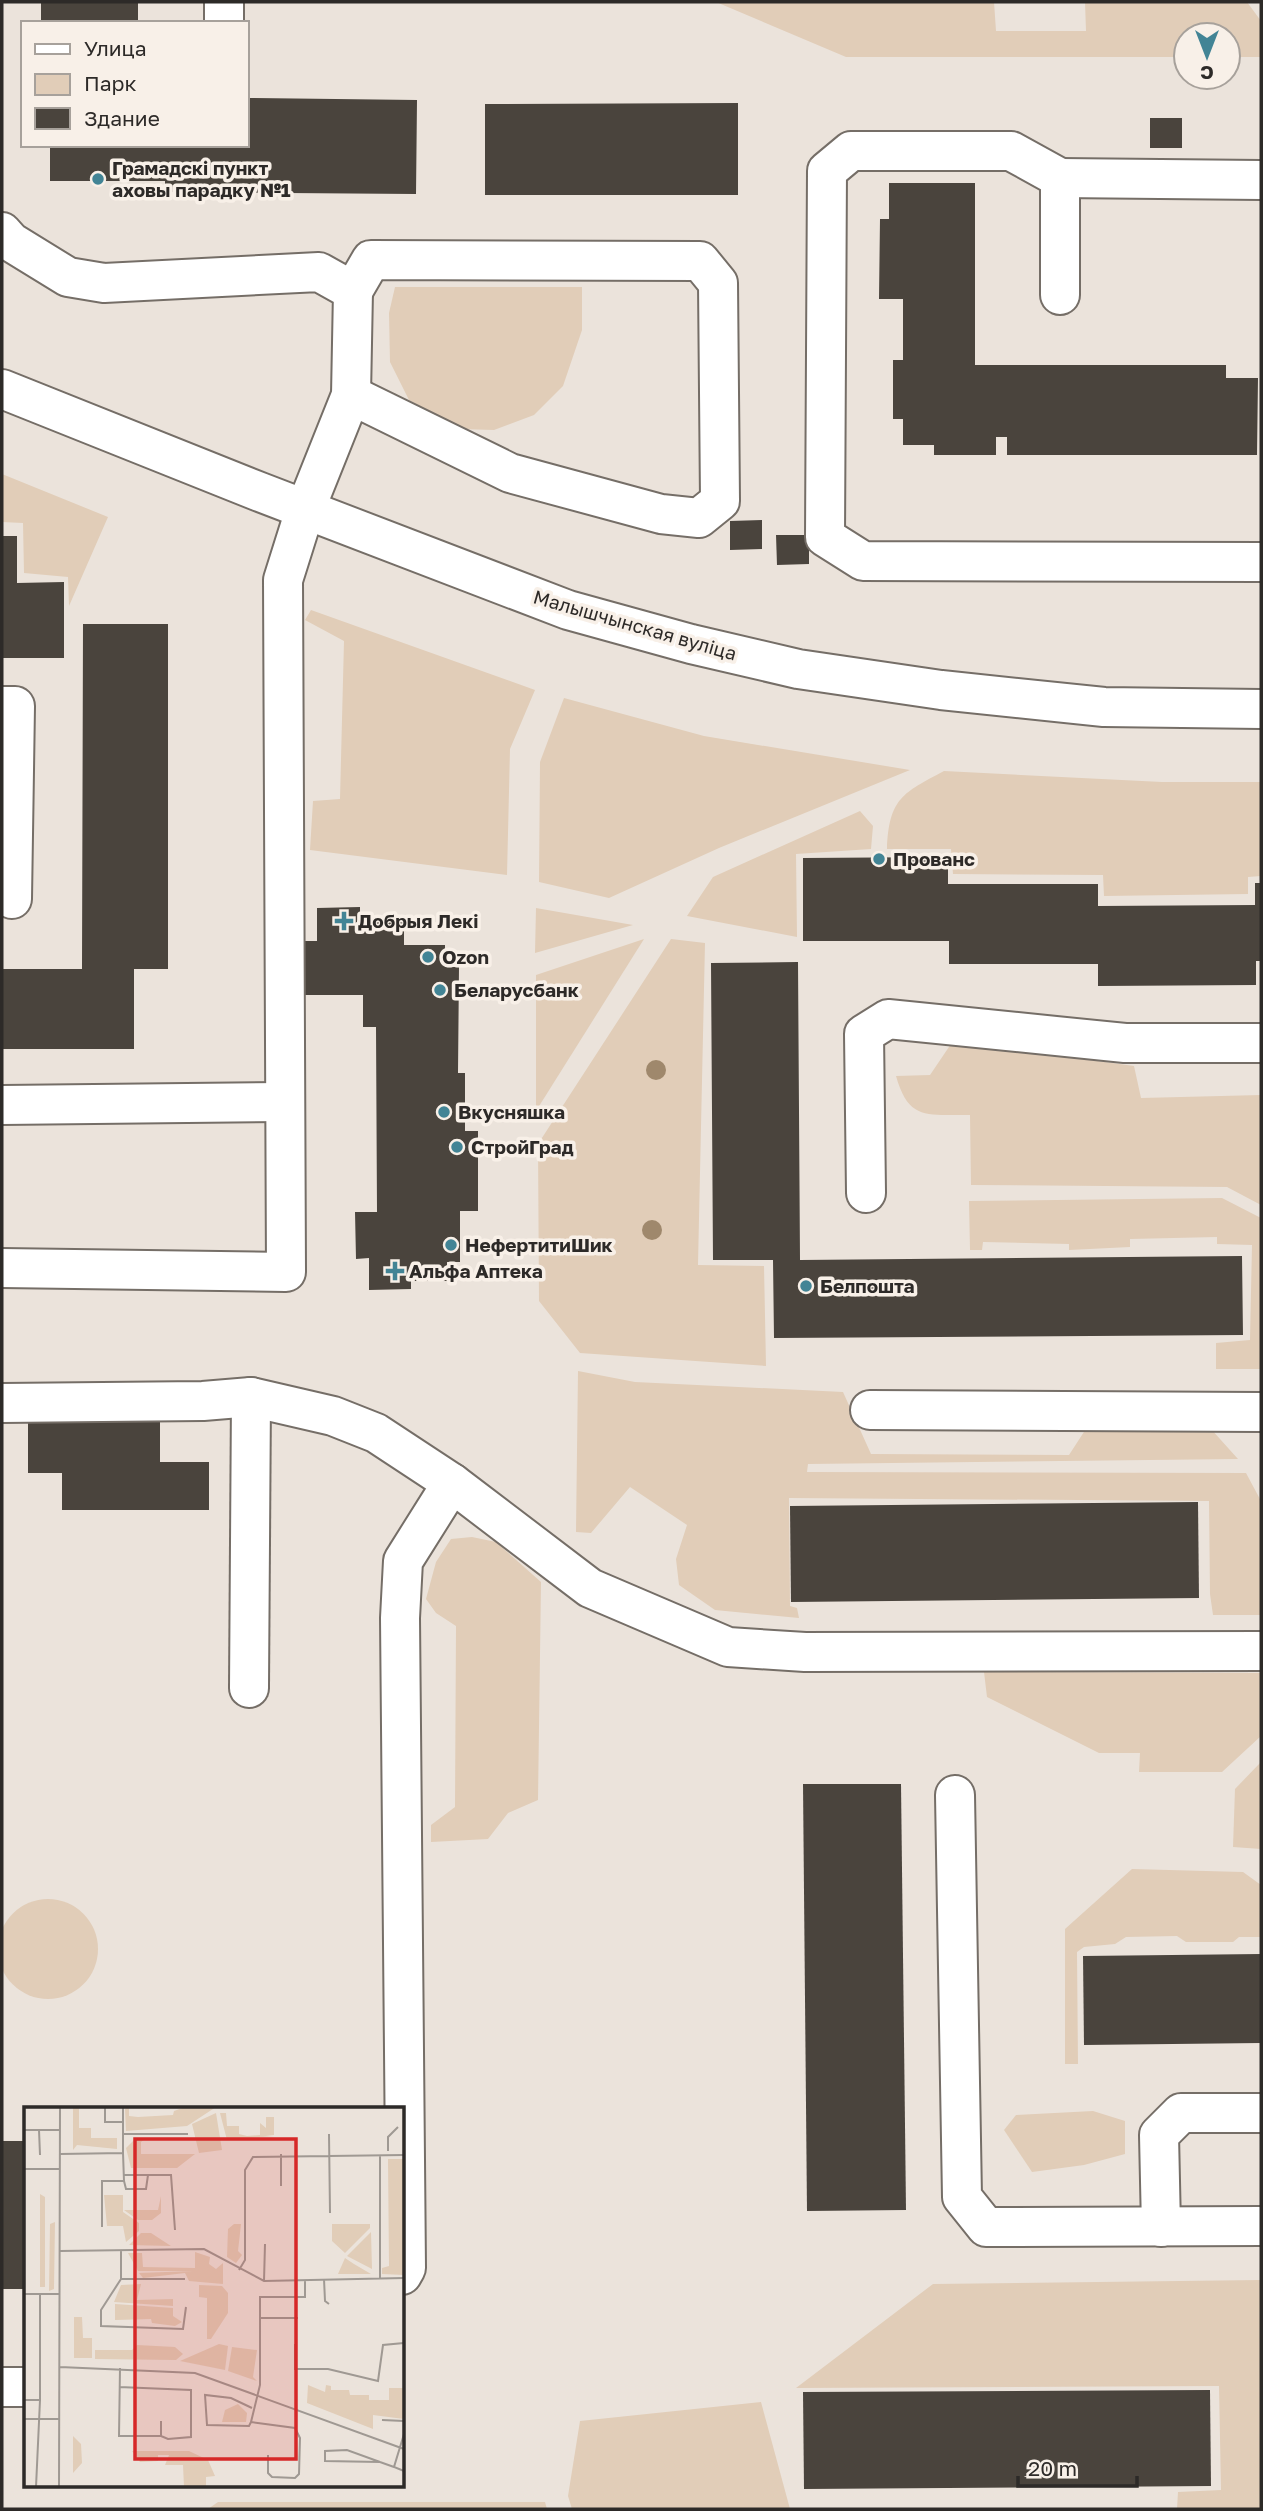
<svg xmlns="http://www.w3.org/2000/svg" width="1263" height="2511" font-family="'Golos Text',sans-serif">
<rect width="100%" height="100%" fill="#ebe3db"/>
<g fill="#e1cdb8">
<polygon points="716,2 994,2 996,31 1086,31 1085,2 1247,2 1261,21 1261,57 1228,57 1228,35 1186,35 1186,57 846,57"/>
<polygon points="395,287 582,287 582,330 563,386 534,415 494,430 460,429 409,400 390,362 389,313"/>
<polygon points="2,474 108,517 69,606 68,577 24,573 23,523 2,522"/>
<polygon points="311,610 535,690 510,749 507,875 310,850 313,801 340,799 344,641 305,620"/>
<polygon points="564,698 704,736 910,770 719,848 609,898 539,882 540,762"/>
<path d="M944 771 1162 782H1261V876L1248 877V894L1104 896 1103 875 953 874 951 849H887C889 798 903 793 944 771Z"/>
<polygon points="860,811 873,826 871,849 796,854 797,937 687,916 713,877"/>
<polygon points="536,908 633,925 535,953"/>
<polygon points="644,939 536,1111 536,975"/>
<polygon points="671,939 705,943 698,1265 764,1266 766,1366 580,1353 539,1301 538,1144"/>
<path d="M953 1041 1134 1066 1141 1098 1261 1095V1205L1227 1187 971 1185 970 1115C928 1114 909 1122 896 1076L930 1075Z"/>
<polygon points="1222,1198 1261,1218 1261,1369 1216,1369 1216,1343 1250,1340 1252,1245 1217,1244 1217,1237 1130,1239 1130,1247 1069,1250 1069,1244 983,1242 982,1250 970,1250 969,1201"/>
<polygon points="578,1371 635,1382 843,1392 871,1454 1069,1455 1093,1418 1202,1419 1238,1459 808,1464 807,1472 1246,1473 1261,1501 1261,1615 1213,1615 1210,1594 1209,1501 789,1498 790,1606 797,1608 799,1618 715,1610 679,1585 676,1559 687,1525 630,1487 591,1533 576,1532"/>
<polygon points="472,1537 496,1542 541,1582 538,1800 508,1813 488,1839 431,1842 431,1825 455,1807 456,1626 436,1613 426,1599 436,1562 451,1539"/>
<polygon points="984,1672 1261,1673 1261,1736 1222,1772 1139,1772 1140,1753 1099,1753 987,1697"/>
<polygon points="1261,1762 1261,1849 1233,1847 1235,1789"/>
<polygon points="1132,1869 1243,1872 1261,1885 1261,1937 1239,1937 1233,1942 1186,1942 1177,1936 1126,1937 1115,1944 1084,1947 1077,1952 1078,2064 1065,2064 1065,1929"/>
<circle cx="48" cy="1949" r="50"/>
<polygon points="1093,2111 1125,2121 1125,2154 1084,2165 1032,2172 1004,2130 1016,2115"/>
<polygon points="1261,2280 1261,2509 1177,2509 1178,2492 1221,2490 1219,2386 796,2388 933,2284"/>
<polygon points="761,2402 790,2509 572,2509 568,2496 580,2421"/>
<polygon points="218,2502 545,2502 547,2509 208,2509"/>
</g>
<g fill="#4a443d">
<rect x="41" y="2" width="97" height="21"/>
<polygon points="247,98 417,100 416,194 165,192 165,181 50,181 50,145 247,145"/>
<polygon points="738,103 738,195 485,195 485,104"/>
<rect x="1150" y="118" width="32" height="30"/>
<polygon points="889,183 975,183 975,365 1226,365 1226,378 1258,378 1257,455 1007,455 1007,437 996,437 996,455 934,455 934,445 903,445 903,419 893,419 893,360 903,360 903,299 879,299 880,219 889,219"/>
<polygon points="762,520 762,549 730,550 730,521"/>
<polygon points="776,535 809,535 809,564 777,565"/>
<polygon points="2,536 17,536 17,583 64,582 64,658 2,658"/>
<polygon points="83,624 168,624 168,969 134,969 134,1049 2,1049 2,969 82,969"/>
<polygon points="948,857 948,884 1098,884 1098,906 1255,905 1255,883 1261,883 1261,961 1256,961 1256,985 1098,986 1098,964 949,964 949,941 803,941 803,858"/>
<polygon points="360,907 360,922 404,922 404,945 445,945 445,967 459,967 458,1073 465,1073 465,1131 478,1131 478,1211 460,1211 460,1262 447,1262 447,1281 411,1281 411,1289 369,1290 369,1258 356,1259 355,1212 377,1212 376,1027 363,1027 363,995 305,995 304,941 317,941 317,908"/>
<polygon points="798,962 800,1260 1242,1256 1243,1335 774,1338 773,1260 713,1260 711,963"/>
<polygon points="28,1421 160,1421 160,1462 209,1462 209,1510 62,1510 62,1473 28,1473"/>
<polygon points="1198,1502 1199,1598 791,1602 790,1506"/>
<polygon points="803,1784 901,1784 906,2210 807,2211"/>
<polygon points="1261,1954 1261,2043 1084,2045 1083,1956"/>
<rect x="2" y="2141" width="24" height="148"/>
<polygon points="1210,2390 1211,2486 804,2489 803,2392"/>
</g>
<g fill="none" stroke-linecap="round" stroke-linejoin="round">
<defs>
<g id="minor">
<polyline points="224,23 224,2"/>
<polyline points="1060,178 1261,180"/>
<polyline points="2,232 11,242 68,277 104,283 319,272 353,291 351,395 305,510 283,580 286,1272 2,1268"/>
<polyline points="1060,295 1060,178 1011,151 851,151 827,171 825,537 863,561 1261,562"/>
<polyline points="2,389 260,492 568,610 691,644 798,669 941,690 1104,707 1261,709"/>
<polyline points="351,395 510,473 661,514 699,518 720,501 718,283 700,261 371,260 353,291"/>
<polyline points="2,706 15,706 12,899"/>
<polyline points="2,1105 285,1102"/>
<polyline points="866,1193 864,1034 888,1019 1125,1043 1261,1043"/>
<polyline points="2,1403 203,1401 251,1397 333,1416 376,1433 452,1483 590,1588 728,1647 805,1652 1261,1651"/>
<polyline points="870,1410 1261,1412"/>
<polyline points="249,1688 251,1397"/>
<polyline points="955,1795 962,2197 986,2227 1261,2226"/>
<polyline points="1161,2227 1159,2135 1181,2113 1261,2113"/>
<polyline points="402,2275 406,2268 400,1618 403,1561 452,1483"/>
<polyline points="2,2387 26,2387"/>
</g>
</defs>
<use href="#minor" stroke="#756e67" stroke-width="42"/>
<use href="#minor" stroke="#fff" stroke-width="38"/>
</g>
<g fill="#9f886c">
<circle cx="656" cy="1070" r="10"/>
<circle cx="652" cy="1230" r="10"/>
</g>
<g fill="#428495" stroke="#f8f0e8" stroke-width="2.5">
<circle cx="98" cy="179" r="7"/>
<circle cx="879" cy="859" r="7"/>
<path d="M340.5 910.5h7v7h7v7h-7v7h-7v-7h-7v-7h7z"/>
<circle cx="428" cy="957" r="7"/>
<circle cx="440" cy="990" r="7"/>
<circle cx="444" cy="1112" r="7"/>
<circle cx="457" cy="1147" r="7"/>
<circle cx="451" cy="1245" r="7"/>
<path d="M391.5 1260.5h7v7h7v7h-7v7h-7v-7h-7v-7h7z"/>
<circle cx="806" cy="1286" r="7"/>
</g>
<g text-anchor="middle" stroke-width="7" stroke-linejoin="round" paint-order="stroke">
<g font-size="19" font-weight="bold" fill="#2d2a28" stroke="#f8f0e8" text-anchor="start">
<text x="112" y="175">Грамадскі пункт<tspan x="112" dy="22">аховы парадку №1</tspan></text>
<text x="893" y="866">Прованс</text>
<text x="358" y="928">Добрыя Лекі</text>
<text x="442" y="964">Ozon</text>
<text x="454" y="997">Беларусбанк</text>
<text x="458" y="1119">Вкусняшка</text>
<text x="471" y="1154">СтройГрад</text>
<text x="465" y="1252">НефертитиШик</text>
<text x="409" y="1278">Альфа Аптека</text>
<text x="820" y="1293">Белпошта</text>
</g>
<g font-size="19" fill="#2d2a28" stroke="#f8f0e8">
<text transform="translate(635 625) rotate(16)" y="7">Малышчынская вуліца</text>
</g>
</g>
<g transform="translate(24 2107)">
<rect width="380" height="380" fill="#ebe3db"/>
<path d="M49 0H55V21H67V31H93V42L53 38 49 43ZM105 0V9L114 10 149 8 150 4 161 0H192L163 19 102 24 101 2ZM192 6 198 43 175 46 168 17ZM196 6H202L203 19H215V27L223 29 236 28V16L242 21V10H250V28H242L250 29 203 33ZM112 31H122L117 35V47H171L153 61H107L102 41ZM364 52H380V168L358 167V161L365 159ZM16 87 21 90V180H16ZM80 88H99V105L115 116V124L102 135 99 119H83ZM137 89V106L128 113H114L100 103H134ZM31 115 30 182 25 184 26 117ZM210 117H217L214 144 218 148 212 156 203 150 204 122ZM308 117H346V121L321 146 308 134ZM347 125 348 162 323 149ZM117 126H127L147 139 105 138ZM171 145 186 150 185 157 192 162 199 156V177L165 174 161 166 119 171 115 166 169 164H114L104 146H118L119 160 171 161ZM321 151 330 157 347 167H314ZM117 177 113 193 149 192V199L90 195 97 178ZM175 178 198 179 204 186V206L187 232H183V191L175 190ZM91 197 149 201V209L158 215 151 219 128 216 127 212 91 213ZM50 210H58L59 231H68V251H50ZM195 237 204 239 201 263 156 254ZM113 238 151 240 159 247 152 253 71 252V243H108ZM208 240 233 243 229 270 233 274 204 264ZM284 278 301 285 302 278 307 279V283H325L326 288H345V293H365V281H380V312L349 308V322L283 296ZM214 297 223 306 222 315H198L201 303ZM49 329 57 337 58 356 49 366ZM108 344H165L184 353 191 369 182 370V380H160L159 358H141L145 348H134V354L116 355Z" fill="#e1cdb8"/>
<path fill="none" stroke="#9f9993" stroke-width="2" d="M81 0V15H99M0 23H35M15 23 16 48M99 27H164M305 27 306 106M364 44V30L374 20M36 47 99 46V0M257 47V79M0 62H36M100 68H147L151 123M100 74 102 82H122L124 68M78 120V74H100L99 46M36 144 180 142 240 174 380 171M97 144V172L77 203V219L159 222 162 200M215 163 221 153V63L229 50 380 48M97 172H161M300 172 301 194 305 197M356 172V48M240 174 241 137M0 187H36M236 211H274M271 237V262H304L354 274 359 238 380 236M36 260 171 266 380 342M96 261 95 329H137M95 280 167 283V330L144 332 137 329V314M0 293H16V187M0 312H35M358 313 380 314M227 315 225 319 183 318 181 288 207 291 228 301M380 327 370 360 380 364M244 348V366L248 370 271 371 275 367 276 331 271 321 227 315 236 278V190H281V173M356 355 323 343 301 344V354L356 355 370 360M12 380 16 293M35 380 36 0"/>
<path fill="#d62828" fill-opacity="0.15" stroke="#d62828" stroke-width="3.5" d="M111 32H272V352H111Z"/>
<rect width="380" height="380" fill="none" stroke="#2d2a28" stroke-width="3.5"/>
</g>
<rect width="1263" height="2511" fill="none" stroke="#2d2a28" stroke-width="7"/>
<rect x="21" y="21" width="228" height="126" fill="#f8f0e8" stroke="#a7a19b" stroke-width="2"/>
<rect x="35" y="44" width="35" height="10" fill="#ffffff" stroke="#a7a19b" stroke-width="2"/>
<text x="84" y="56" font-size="21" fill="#2d2a28">Улица</text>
<rect x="35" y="74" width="35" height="21" fill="#e1cdb8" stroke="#a7a19b" stroke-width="2"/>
<text x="84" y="91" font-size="21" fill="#2d2a28">Парк</text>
<rect x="35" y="108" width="35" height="21" fill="#4a443d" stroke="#a7a19b" stroke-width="2"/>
<text x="84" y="126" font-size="21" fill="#2d2a28">Здание</text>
<g transform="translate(1207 56) rotate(180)"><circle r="33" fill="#f8f0e8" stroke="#a7a19b" stroke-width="2"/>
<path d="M0-5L12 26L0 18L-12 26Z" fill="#428495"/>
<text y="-10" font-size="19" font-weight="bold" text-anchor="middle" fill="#2d2a28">С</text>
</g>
<path d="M1018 2476v10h119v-10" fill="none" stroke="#2d2a28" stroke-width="3.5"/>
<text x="1028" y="2476" font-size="21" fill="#2d2a28" stroke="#f8f0e8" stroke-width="5" paint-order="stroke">20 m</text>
</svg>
